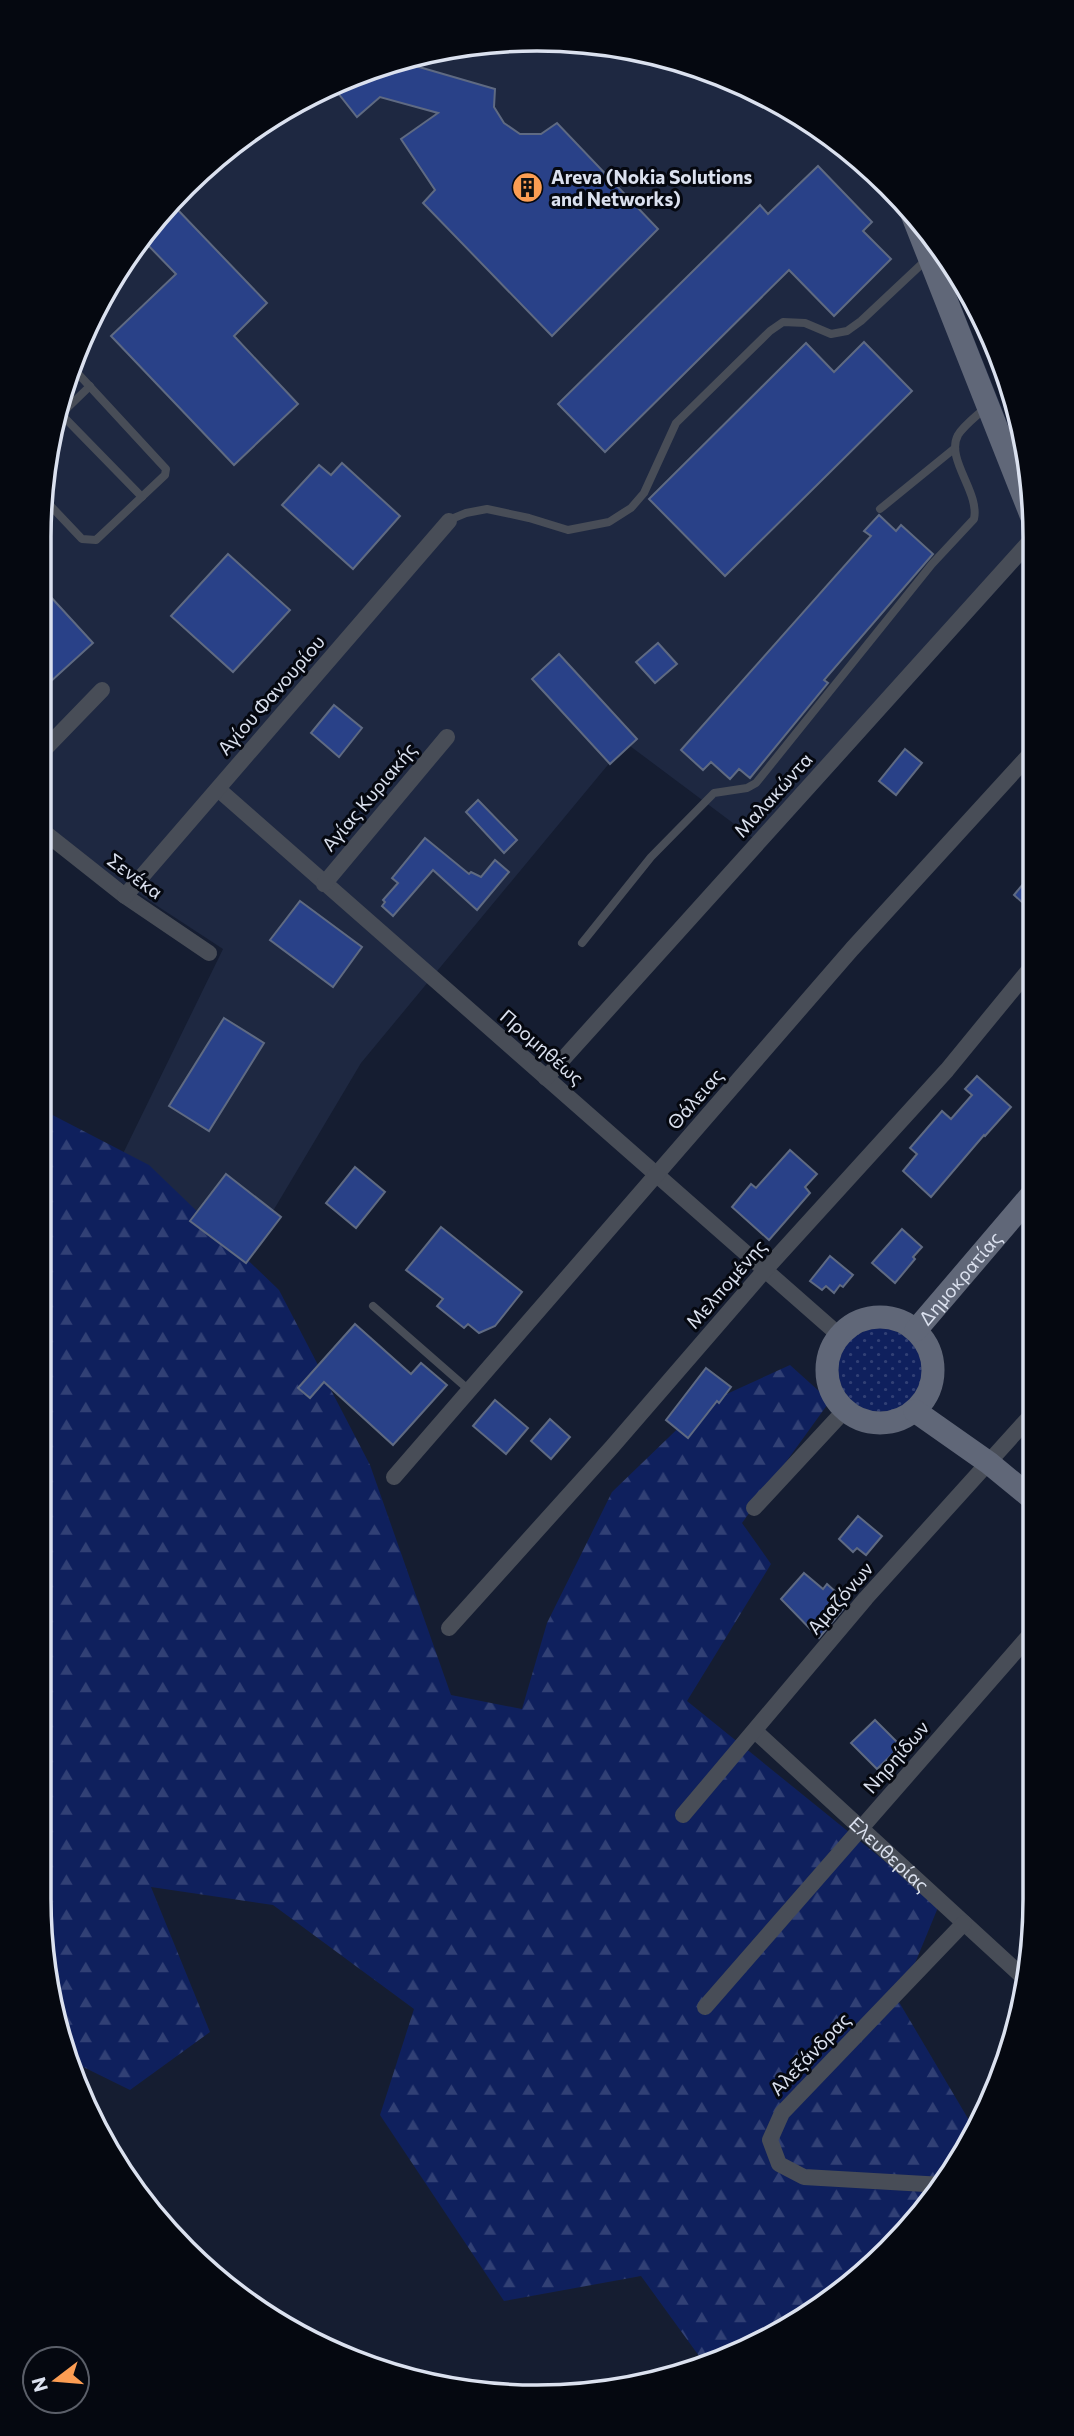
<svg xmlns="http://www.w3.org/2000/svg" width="1074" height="2436" font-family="Commissioner,sans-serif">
<defs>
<pattern id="grass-dots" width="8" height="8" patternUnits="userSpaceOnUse" patternTransform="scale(1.75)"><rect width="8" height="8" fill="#0f205d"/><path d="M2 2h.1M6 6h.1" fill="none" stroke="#314075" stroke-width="1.8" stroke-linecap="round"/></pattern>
<pattern id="forest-firs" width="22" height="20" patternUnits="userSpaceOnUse" patternTransform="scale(1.75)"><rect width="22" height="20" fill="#0f205d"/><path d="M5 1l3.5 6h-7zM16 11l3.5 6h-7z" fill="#314075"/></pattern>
</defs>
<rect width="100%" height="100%" fill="#151d31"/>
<polygon fill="#1e2841" points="505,40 562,41 759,95 814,123 932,233 1031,481 1031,552 765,847 626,743 361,1063 232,1280 113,1174 223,949 113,877 39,818 39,537 65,376 105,287 162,208 234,141 317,90 408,55"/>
<circle fill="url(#grass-dots)" cx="880" cy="1370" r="42"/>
<polygon fill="url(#forest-firs)" points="39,1108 149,1165 279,1290 370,1465 451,1695 522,1709 547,1623 612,1492 695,1412 720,1397 790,1365 830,1401 742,1523 771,1564 687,1701 939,1905 899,2002 976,2132 969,2148 912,2227 786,2331 707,2367 641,2276 504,2301 380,2115 414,2009 273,1905 151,1887 210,2032 130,2090 65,2058 39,1899"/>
<g fill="#294188" stroke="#5f6a82" stroke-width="2">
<polygon points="395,60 495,89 494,107 504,123 520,134 541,134 557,123 658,229 552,336 423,203 435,190 401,139 438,113 380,97 357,117 334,88 345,79"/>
<polygon points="818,166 872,222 863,231 891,259 834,316 789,270 605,452 558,404 760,205 768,214"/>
<polygon points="176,208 267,303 234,336 298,404 234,465 111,336 176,274 143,240"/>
<polygon points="864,342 912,391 725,576 649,499 806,343 834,372"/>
<polygon points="342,463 400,516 353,569 282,505 319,465 331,475"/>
<polygon points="879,515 896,531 901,525 933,554 824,680 828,683 750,778 739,769 730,779 711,762 703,770 681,750 871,536 864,531"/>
<polygon points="228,554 290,610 233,672 171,616"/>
<polygon points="38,583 93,643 38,693"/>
<polygon points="658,643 677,664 655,683 636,662"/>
<polygon points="559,654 637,739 610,764 532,679"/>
<polygon points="334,705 362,728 339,757 311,733"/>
<polygon points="905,749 922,763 896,795 879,781"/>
<polygon points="478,800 517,840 504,853 466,812"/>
<polygon points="425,838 469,874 471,872 481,877 495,860 509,872 477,910 433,870 393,916 382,906 385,902 383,900 398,883 392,878"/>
<polygon points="1032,873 1032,911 1014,895"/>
<polygon points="300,901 362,947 333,987 270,940"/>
<polygon points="224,1018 264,1043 209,1131 169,1106"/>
<polygon points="977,1076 1011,1107 985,1136 984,1135 931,1197 903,1171 917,1154 910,1148 942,1111 951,1119 972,1095 965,1089"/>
<polygon points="790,1150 817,1174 805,1187 810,1193 769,1240 732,1207 751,1184 756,1188"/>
<polygon points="355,1167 385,1192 356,1228 326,1203"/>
<polygon points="226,1174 281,1217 246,1263 190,1221"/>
<polygon points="441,1227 522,1292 495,1326 479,1333 468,1324 464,1328 437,1306 443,1299 406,1270"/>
<polygon points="902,1229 922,1247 913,1257 915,1259 895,1283 872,1263"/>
<polygon points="830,1256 853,1275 843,1287 840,1285 834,1293 826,1286 822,1290 810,1281"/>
<polygon points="355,1324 411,1374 421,1363 447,1385 393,1445 324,1382 310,1398 298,1388"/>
<polygon points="706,1368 731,1387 719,1403 717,1401 688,1438 666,1420"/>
<polygon points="495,1400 528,1428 506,1454 473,1426"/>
<polygon points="550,1419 570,1437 551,1459 531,1441"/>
<polygon points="858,1516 882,1536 866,1555 857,1548 853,1552 839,1539"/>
<polygon points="804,1573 823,1589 827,1584 848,1603 819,1638 781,1599"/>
<polygon points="875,1720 901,1746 877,1769 851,1743"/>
</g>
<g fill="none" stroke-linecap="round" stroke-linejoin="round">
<g stroke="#484d57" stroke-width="8">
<polyline points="59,412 142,497"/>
<polyline points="58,417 90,386"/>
<polyline points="45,500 82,539 96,540 165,475 166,469 70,365"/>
<polyline points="880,509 955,448"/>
<polyline points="449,520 466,513 487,509 529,518 568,530 609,522 631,508 644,493 676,423 770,331 783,322 805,323 831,334 847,331 861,321 926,260"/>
<path d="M582 943 651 857 714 793 747 788 756 783 932 564 974 519C980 492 945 459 958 435 964 425 978 415 986 407"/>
<polyline points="373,1306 469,1390"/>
</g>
<g stroke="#484d57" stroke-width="16">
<polyline points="39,755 102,690"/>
<polyline points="218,789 839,1335"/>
<polyline points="39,828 125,896 209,953"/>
<polyline points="324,884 447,737"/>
<polyline points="125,896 449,521"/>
<polyline points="546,1078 1031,540"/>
<polyline points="394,1477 852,949 1032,752"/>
<polyline points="754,1508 845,1410"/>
<polyline points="449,1628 612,1447 765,1270 947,1070 1033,965"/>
<path id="s1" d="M755 1731 1023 1977"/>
<polyline points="683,1815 866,1598 1034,1412"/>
<polyline points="705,2007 1035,1629"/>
<polyline points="943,2185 804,2177 779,2164 770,2140 782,2113 964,1923"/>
</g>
<g stroke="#606778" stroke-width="23">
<polyline points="679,61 702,67"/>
<polyline points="912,214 1031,515"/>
<circle cx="880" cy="1370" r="53"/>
<path id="s2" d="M916 1330 1033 1193"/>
<polyline points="915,1411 989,1463 1034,1500"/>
</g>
</g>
<defs>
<symbol id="building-disc" viewBox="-11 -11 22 22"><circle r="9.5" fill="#fc9d53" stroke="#050810"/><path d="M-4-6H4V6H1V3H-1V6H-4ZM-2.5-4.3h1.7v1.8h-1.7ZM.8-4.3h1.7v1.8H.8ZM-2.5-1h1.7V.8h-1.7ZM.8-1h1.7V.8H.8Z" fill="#111"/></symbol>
</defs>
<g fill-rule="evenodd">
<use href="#building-disc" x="510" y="170" width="35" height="35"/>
</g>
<g text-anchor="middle" stroke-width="6" stroke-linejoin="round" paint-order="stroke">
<g font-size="19" font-weight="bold" fill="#dbe1ef" stroke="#050810" text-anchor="start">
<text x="551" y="184">Areva (Nokia Solutions<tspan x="551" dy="22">and Networks)</tspan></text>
</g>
<g font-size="19" fill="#dbe1ef" stroke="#050810">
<text transform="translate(271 695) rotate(-49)" y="7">Αγίου Φανουρίου</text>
<text transform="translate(773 795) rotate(-48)" y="7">Μαλακώντα</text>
<text transform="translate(369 797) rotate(-50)" y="7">Αγίας Κυριακής</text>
<text transform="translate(135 876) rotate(36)" y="7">Σενέκα</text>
<text transform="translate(542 1047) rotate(41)" y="7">Προμηθέως</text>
<text transform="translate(695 1099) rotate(-49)" y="7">Θάλειας</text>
<text dy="7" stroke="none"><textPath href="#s2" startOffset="68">Δημοκρατίας</textPath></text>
<text transform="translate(726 1284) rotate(-49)" y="7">Μελπομένης</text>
<text transform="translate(840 1598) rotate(-49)" y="7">Αμαζόνων</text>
<text transform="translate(896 1757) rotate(-49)" y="7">Νηρηίδων</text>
<text dy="7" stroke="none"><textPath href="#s1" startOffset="182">Ελευθερίας</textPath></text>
<text transform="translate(810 2054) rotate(-46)" y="7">Αλεξάνδρας</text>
</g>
</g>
<path d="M0 0H1074V2436H0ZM537 51H537A486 486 0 0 1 1023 537V1899A486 486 0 0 1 537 2385H537A486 486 0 0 1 51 1899V537A486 486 0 0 1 537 51Z" fill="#050810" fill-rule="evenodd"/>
<path fill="none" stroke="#dbe1ef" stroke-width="3.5" d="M537 51H537A486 486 0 0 1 1023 537V1899A486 486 0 0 1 537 2385H537A486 486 0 0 1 51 1899V537A486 486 0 0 1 537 51Z"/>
<g transform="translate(56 2380) rotate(254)"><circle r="33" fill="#050810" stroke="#5b5f69" stroke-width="2"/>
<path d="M0-5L12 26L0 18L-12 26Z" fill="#fc9d53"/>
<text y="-10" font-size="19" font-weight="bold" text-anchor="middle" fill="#dbe1ef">N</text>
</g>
</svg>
